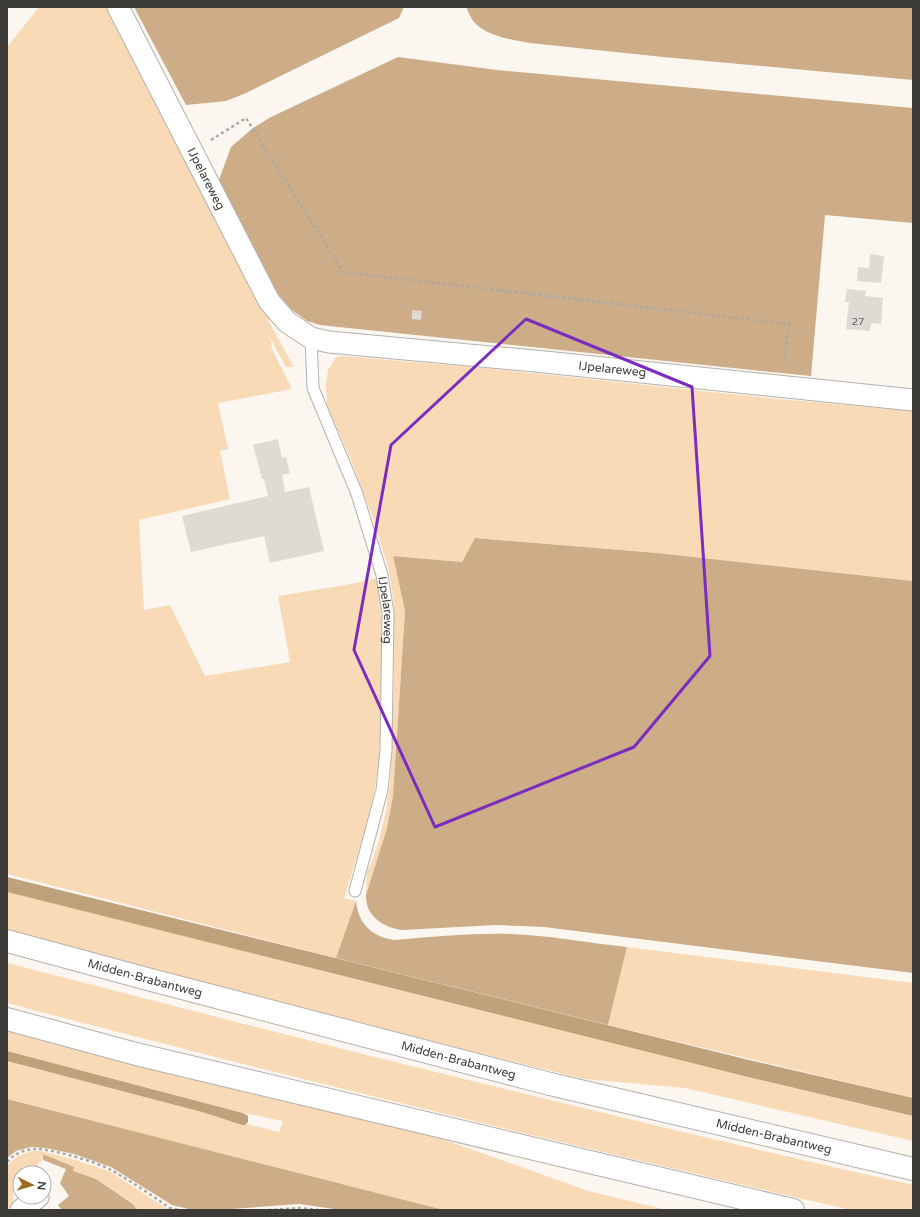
<svg xmlns="http://www.w3.org/2000/svg" width="920" height="1217" font-family="'Varela Round',sans-serif">
<rect width="100%" height="100%" fill="#fbf6f0"/>
<g fill="#f8dbb6">
<polygon points="39,7 106,7 246,279 270,318 268,320 294,367 286,367 267,332 272,344 271,347 292,389 218,403 228,449 220,451 230,499 139,520 144,610 170,605 205,676 290,662 278,596 351,584 377,578 381,610 382,695 379,761 371,812 344,898 356,901 336,958 7,874 7,47"/>
<polygon points="342,356 483,368 779,399 913,411 913,581 657,553 475,538 462,562 393,556 405,611 393,796 387,828 366,895 367,873 374,856 380,836 386,810 390,784 394,676 394,605 389,571 376,527 351,460 327,405 326,384 328,370 336,357"/>
<polygon points="7,892 748,1077 913,1116 913,1141 685,1088 584,1079 235,993 7,934"/>
<polygon points="627,947 913,983 913,1098 608,1025"/>
<path d="M7 963C308 1041 610 1117 913 1185V1210H851C569 1145 287 1077 7 1003Z"/>
<polygon points="7,1030 212,1083 444,1140 482,1153 588,1191 667,1210 444,1210 7,1099 7,1061 202,1112 242,1125 247,1124 279,1132 283,1121 244,1113 7,1051"/>
<polygon points="32,1151 41,1151 72,1159 109,1171 169,1210 137,1210 133,1203 96,1179 72,1171 74,1167 43,1154 42,1162 39,1162 35,1173 20,1173 20,1184 14,1189 12,1207 7,1210 7,1165 18,1156"/>
</g>
<g fill="#ccad87">
<polygon points="134,7 404,7 399,18 246,93 226,101 186,105"/>
<path d="M466 7H913V80L663 57 530 43C513 40 491 37 477 25 472 21 469 13 466 7Z"/>
<polygon points="398,57 497,70 913,108 913,223 825,215 811,376 348,328 320,325 307,321 292,310 276,292 219,180 231,147 253,128 271,117"/>
<path d="M475 538 657 553 913 581V973L544 927 496 925 402 930C384 928 365 916 366 895L387 828 393 796 405 611 393 556 462 562Z"/>
<path d="M356 901C358 923 372 937 394 940 432 937 472 933 510 934 549 935 588 943 627 947L608 1025 336 958Z"/>
<polygon points="7,1099 444,1210 341,1210 299,1204 217,1210 193,1210 172,1205 111,1167 74,1154 46,1148 31,1147 16,1151 7,1158"/>
<polygon points="43,1154 74,1167 73,1171 96,1179 133,1204 137,1210 62,1210 58,1205 69,1196 60,1183 66,1169 43,1160"/>
</g>
<g fill="#bfa17b">
<polygon points="7,877 749,1060 913,1098 913,1116 748,1077 7,892"/>
<polygon points="7,1051 243,1113 248,1116 248,1122 245,1125 242,1125 202,1112 7,1061"/>
</g>
<g fill="#dfdad4">
<polygon points="870,254 884,256 881,283 857,281 858,267 869,268"/>
<polygon points="847,289 866,291 865,296 883,298 881,324 871,323 870,331 846,329 849,302 845,302"/>
<polygon points="412,310 422,311 421,320 412,319"/>
<polygon points="278,439 282,458 286,457 290,473 282,475 285,492 309,487 324,551 270,563 264,536 191,552 182,516 268,496 264,479 262,479 253,445"/>
</g>
<g fill="none" stroke-linecap="round" stroke-linejoin="round">
<defs>
<g id="service">
<path id="s1" d="M311 338 313 388 357 494 382 575 388 613 386 750 382 790 355 891"/>
</g>
<g id="minor">
<path id="s2" d="M118 7 269 301 287 322 311 338 329 342 535 361 913 400"/>
<polyline points="21,1210 38,1197"/>
</g>
<g id="secondary">
<path id="s3" d="M7 941 151 980 550 1084"/>
<polyline points="7,1019 136,1054 598,1164"/>
</g>
<g id="trunk">
<path id="s4" d="M550 1084 913 1169"/>
<polyline points="598,1164 793,1210"/>
</g>
</defs>
<use href="#service" stroke="#b5b0ab" stroke-width="13"/>
<use href="#minor" stroke="#b5b0ab" stroke-width="23"/>
<use href="#secondary" stroke="#b5b0ab" stroke-width="24"/>
<use href="#trunk" stroke="#b5b0ab" stroke-width="24"/>
<g stroke="#aca9a4" stroke-width="2.5" stroke-dasharray="3 3" stroke-linecap="butt">
<polyline points="211,140 246,118 343,272 789,324 784,364"/>
<path d="M7 1162C15 1153 25 1149 37 1149 52 1149 97 1162 111 1170 131 1181 151 1195 170 1208L179 1210"/>
<polyline points="268,1210 300,1208 318,1210"/>
</g>
<use href="#service" stroke="#fff" stroke-width="11"/>
<use href="#minor" stroke="#fff" stroke-width="21"/>
<use href="#secondary" stroke="#fff" stroke-width="22"/>
<use href="#trunk" stroke="#fff" stroke-width="22"/>
</g>
<path fill="none" stroke="#7b2cbf" stroke-width="3" stroke-linejoin="round" d="M526 319 692 387 710 656 634 747 435 827 354 650 391 445Z"/>
<g text-anchor="middle" stroke-width="3" stroke-linejoin="round" paint-order="stroke">
<g font-size="10" fill="#65635f">
<text x="858" y="325">27</text>
</g>
<g font-size="12" fill="#3c3b38" stroke="#fff">
<text dy="4" stroke="none"><textPath href="#s2" startOffset="193">IJpelareweg</textPath></text>
<text dy="4" stroke="none"><textPath href="#s2" startOffset="690">IJpelareweg</textPath></text>
<text dy="4" stroke="none"><textPath href="#s1" startOffset="285">IJpelareweg</textPath></text>
<text dy="4" stroke="none"><textPath href="#s3" startOffset="143">Midden-Brabantweg</textPath></text>
<text dy="4" stroke="none"><textPath href="#s3" startOffset="467">Midden-Brabantweg</textPath></text>
<text dy="4" stroke="none"><textPath href="#s4" startOffset="230">Midden-Brabantweg</textPath></text>
</g>
</g>
<rect width="920" height="1217" fill="none" stroke="#3c3b38" stroke-width="16"/>
<g transform="translate(32 1185) rotate(95)"><circle r="19" fill="#ffffff" stroke="#b1b1af"/>
<path d="M0-3L7 15L0 10L-7 15Z" fill="#9d6b20"/>
<text y="-6" font-size="11" font-weight="bold" text-anchor="middle" fill="#3c3b38">N</text>
</g>
</svg>
